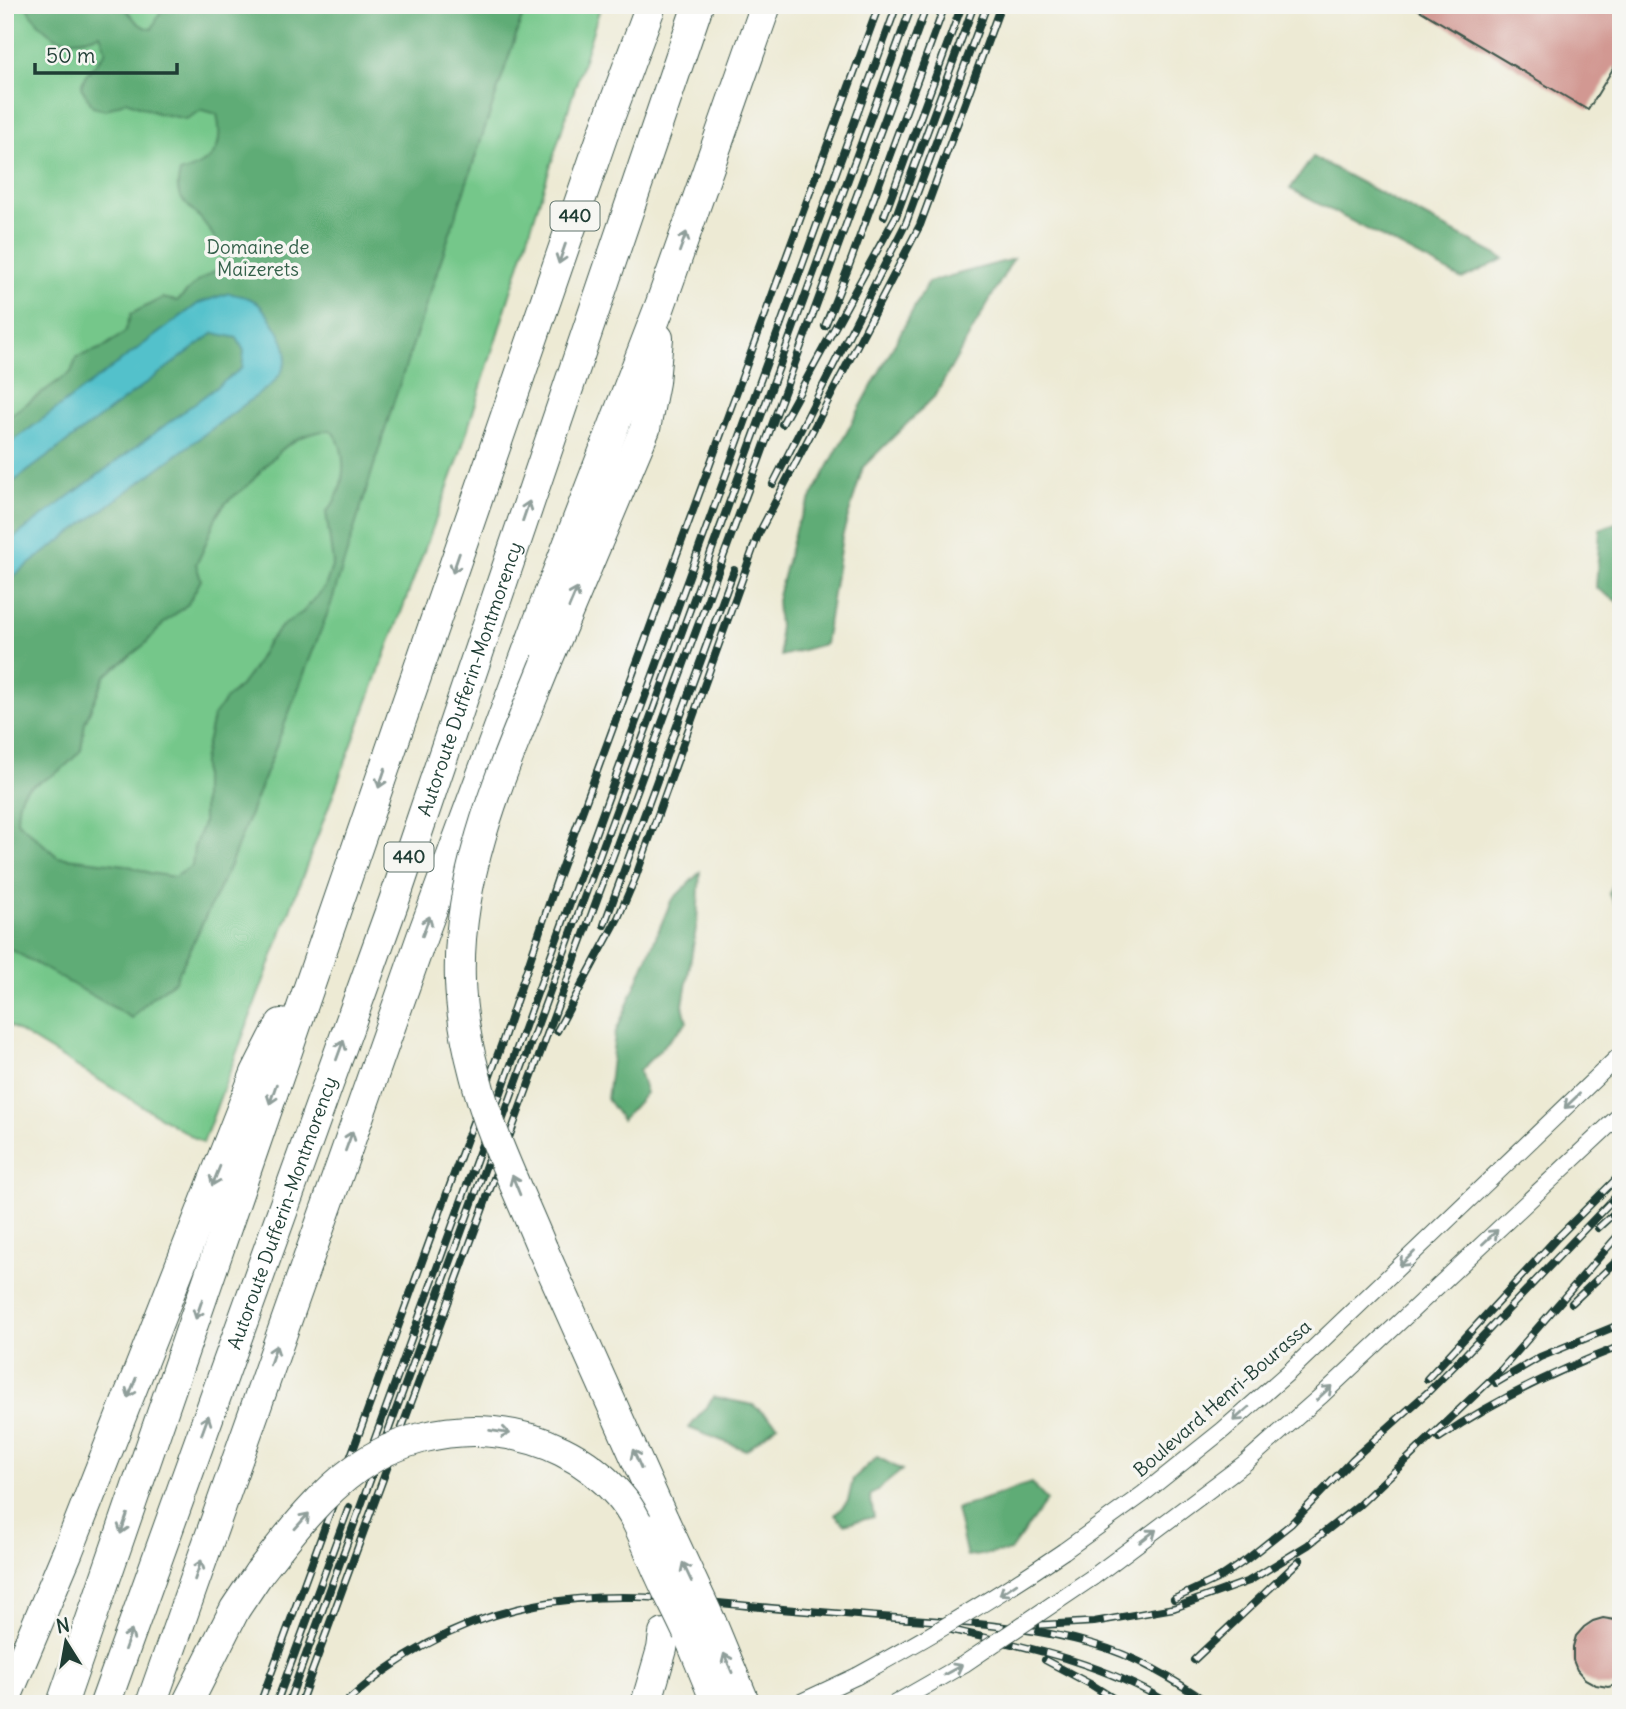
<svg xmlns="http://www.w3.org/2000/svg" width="1626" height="1709" font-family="Delius,sans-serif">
<rect width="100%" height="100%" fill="#f6f6f2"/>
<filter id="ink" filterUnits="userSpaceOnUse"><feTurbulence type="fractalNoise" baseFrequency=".0143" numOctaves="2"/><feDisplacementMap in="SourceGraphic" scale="14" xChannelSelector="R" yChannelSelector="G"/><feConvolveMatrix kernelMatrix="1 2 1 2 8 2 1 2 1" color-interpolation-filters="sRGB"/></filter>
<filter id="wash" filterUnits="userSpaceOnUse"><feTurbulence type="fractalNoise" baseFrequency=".00686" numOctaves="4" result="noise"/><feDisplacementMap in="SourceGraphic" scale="28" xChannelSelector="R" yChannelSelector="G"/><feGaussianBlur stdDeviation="1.57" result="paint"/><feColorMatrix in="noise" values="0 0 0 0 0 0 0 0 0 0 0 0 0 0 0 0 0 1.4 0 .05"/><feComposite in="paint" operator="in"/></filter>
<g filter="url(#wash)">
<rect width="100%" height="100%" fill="#edead4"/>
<polygon fill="#74c78a" stroke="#4a825f" stroke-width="2" points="5,5 601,5 458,460 203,1143 5,1023"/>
<g fill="#5fac76" stroke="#3f7455" stroke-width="2" fill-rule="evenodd">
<path d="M27 5C49 5 104 1 121 7 134 12 131 25 152 29L164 5H526L394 401 331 604 231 863 175 981 151 998 132 1018 5 946V419L71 372 77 357 102 348 125 332 131 314 162 298 177 301 197 282 219 268 223 253C217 241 210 230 202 220 187 202 172 199 180 173 213 163 225 150 217 114L202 110 186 119 157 113 126 101 106 110 93 107 81 87C85 71 97 65 106 51L100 34C64 48 48 39 27 8ZM330 430C351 448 345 495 326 512L333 563 325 587 303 612 282 626 268 642 253 669 242 684 225 700 213 717 203 761V823L194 848 192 866 174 877 150 873 126 865 58 857 17 821C18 781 29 791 56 773 66 767 73 759 81 750L85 722 105 676 145 644 165 622 188 604 201 580 196 564C208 546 210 521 225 504 232 496 243 491 250 483 275 455 290 434 330 430Z"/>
<polygon points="1313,157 1504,259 1462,279 1290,189"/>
<polygon points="1013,259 935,396 863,467 842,537 825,644 781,656 777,600 796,526 928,282"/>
<polygon points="1621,521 1621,604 1596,588 1600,529"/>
<polygon points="1621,867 1621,912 1609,894"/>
<polygon points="700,872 697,923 683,1005 687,1022 639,1071 646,1093 622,1120 607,1099 615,1034 671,901"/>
<polygon points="714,1397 753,1405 778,1425 746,1450 689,1428"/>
<polygon points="877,1457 902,1470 870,1496 874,1517 844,1524 835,1515 848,1501 853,1479"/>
<polygon points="1031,1483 1047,1500 1010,1551 967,1557 956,1509"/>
</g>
<path fill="#53c1cb" stroke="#397f80" stroke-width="2" d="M229 293C236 295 244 296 251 299 259 302 265 311 270 318 288 344 295 361 271 385L5 582V544L242 368 244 351 237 338 214 333 5 488V447L199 303Z"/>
<g id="blocks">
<g fill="#d29892">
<polygon points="1411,5 1621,5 1621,71 1614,67 1588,110"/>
<polygon points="1603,1618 1621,1621 1621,1684 1608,1687 1596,1685 1585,1679 1577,1670 1573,1660 1573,1647 1576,1636 1584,1627 1593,1621"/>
</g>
</g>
</g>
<g filter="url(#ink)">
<use href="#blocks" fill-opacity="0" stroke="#3e574c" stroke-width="2"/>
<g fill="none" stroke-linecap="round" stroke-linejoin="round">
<defs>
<g id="street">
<polyline points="1064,1551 1143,1494 1223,1430 1290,1371 1621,1054"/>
<polyline points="1093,1577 1245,1463 1322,1395 1621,1114"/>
<polyline points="797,1704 857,1676"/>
</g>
<g id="highway">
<polyline points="547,661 645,429 654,382 658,338"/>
<polyline points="542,1248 664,1521"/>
<polyline points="711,1622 745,1704"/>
<polyline points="688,1633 717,1704"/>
<polyline points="5,1700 68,1551 256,1073 281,1024"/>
<polyline points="62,1704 602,137 651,5"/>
<path id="s1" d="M105 1704 394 901 698 5"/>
<polyline points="151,1704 424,931 538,623 660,306 766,5"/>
<polyline points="187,1704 235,1609 259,1573"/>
<polyline points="646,1704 662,1649 664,1634"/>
</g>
</defs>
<use href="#street" stroke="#3e574c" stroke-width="18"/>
<use href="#highway" stroke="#3e574c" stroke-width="32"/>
<use href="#street" stroke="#fff" stroke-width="16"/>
<use href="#highway" stroke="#fff" stroke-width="30"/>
<defs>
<g id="rail">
<polyline points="884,216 962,5"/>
<polyline points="825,326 847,271 945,5"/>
<polyline points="782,424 896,216 974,5"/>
<polyline points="773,484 906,223 987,5"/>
<polyline points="604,925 734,570"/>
<polyline points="557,1031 618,918 636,876 758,535 920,225 1001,5"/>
<polyline points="1598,1228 1621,1207"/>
<polyline points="1572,1303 1621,1257"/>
<polyline points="1427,1379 1555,1240 1621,1174"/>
<polyline points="1496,1383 1540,1357 1621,1324"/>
<path d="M1439 1438C1496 1399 1556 1371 1621 1346"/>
<polyline points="363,1471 897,5"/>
<polyline points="1174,1599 1221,1577 1246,1560 1291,1524 1353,1459 1429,1391 1460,1360 1621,1191"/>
<polyline points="1040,1625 1094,1622 1174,1608 1249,1581 1308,1545 1359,1505 1501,1370 1621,1232"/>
<path d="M952 1630C1027 1647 1104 1663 1170 1704"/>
<polyline points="1045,1660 1092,1685 1122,1704"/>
<polyline points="1194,1660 1300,1560"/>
<polyline points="260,1704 502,1043 557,880 879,5"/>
<polyline points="276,1704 349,1507"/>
<polyline points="288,1704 912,5"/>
<polyline points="300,1704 927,5"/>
<path d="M344 1704C398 1655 463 1619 535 1605 603 1591 672 1598 740 1605 779 1609 818 1612 857 1615 935 1622 1016 1622 1093 1644 1136 1656 1173 1679 1210 1704"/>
</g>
</defs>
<use href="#rail" stroke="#1f3d34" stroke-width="8"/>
<use href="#rail" stroke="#f6f6f2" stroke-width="5" stroke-dasharray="16" stroke-linecap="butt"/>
<defs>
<g id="street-bridge">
<path d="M857 1676C929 1637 997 1597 1064 1551"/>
<polyline points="894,1704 964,1664 1093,1577"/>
</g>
<g id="highway-bridge">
<path d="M542 1248C519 1192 490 1135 475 1075 467 1045 461 1013 460 981 456 869 506 763 547 661"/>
<polyline points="664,1521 711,1622"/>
<path d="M259 1573C288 1536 318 1496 357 1468 436 1411 555 1420 619 1495 640 1519 647 1548 660 1575 669 1595 679 1613 688 1633"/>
</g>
</defs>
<use href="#street-bridge" stroke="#3e574c" stroke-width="18" stroke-linecap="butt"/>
<use href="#highway-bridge" stroke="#3e574c" stroke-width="32" stroke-linecap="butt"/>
<use href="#street-bridge" stroke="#fff" stroke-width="16"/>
<use href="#highway-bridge" stroke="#fff" stroke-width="30"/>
</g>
<defs><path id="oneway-shaft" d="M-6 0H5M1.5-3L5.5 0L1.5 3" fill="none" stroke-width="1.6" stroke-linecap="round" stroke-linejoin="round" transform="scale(1.75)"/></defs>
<g stroke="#8f9e9a">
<use href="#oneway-shaft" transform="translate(683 242) rotate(-70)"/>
<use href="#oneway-shaft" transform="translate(562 254) rotate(109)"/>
<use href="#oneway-shaft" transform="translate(526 511) rotate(-71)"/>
<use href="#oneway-shaft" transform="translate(456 563) rotate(109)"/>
<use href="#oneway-shaft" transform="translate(573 598) rotate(-67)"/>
<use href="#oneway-shaft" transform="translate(382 778) rotate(109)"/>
<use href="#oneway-shaft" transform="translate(426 926) rotate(-70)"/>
<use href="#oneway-shaft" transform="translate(340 1050) rotate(-70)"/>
<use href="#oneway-shaft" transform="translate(273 1094) rotate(109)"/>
<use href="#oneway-shaft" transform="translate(1572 1101) rotate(136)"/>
<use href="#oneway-shaft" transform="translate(349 1141) rotate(-70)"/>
<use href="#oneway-shaft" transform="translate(216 1176) rotate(112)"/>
<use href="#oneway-shaft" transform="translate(516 1185) rotate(-112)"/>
<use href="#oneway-shaft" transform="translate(1490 1237) rotate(-43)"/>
<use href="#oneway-shaft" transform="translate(1407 1259) rotate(136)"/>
<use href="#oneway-shaft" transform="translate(199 1309) rotate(109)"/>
<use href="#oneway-shaft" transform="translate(273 1355) rotate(-71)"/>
<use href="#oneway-shaft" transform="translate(132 1388) rotate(112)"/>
<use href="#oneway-shaft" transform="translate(1324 1393) rotate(-43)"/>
<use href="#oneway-shaft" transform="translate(1241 1414) rotate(139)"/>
<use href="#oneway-shaft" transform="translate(205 1425) rotate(-70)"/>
<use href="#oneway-shaft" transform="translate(500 1432) rotate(9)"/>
<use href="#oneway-shaft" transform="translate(637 1459) rotate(-114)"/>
<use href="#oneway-shaft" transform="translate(302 1521) rotate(-48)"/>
<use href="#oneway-shaft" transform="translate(124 1524) rotate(109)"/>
<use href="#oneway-shaft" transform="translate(1148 1536) rotate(-37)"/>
<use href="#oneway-shaft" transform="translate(198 1570) rotate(-71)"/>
<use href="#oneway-shaft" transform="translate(687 1572) rotate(-115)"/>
<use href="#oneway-shaft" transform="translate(1008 1589) rotate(146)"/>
<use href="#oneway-shaft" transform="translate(128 1640) rotate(-70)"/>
<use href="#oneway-shaft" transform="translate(728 1663) rotate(-113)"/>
<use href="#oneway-shaft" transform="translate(953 1670) rotate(-29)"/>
</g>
</g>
<g text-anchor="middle" stroke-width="7" stroke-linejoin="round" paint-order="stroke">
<g fill="#f6f6f2" stroke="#60746d" stroke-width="2">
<rect x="550.5" y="201.5" width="49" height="29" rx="5"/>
<rect x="384.5" y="842.5" width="49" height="29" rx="5"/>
</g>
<g font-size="18" font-weight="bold" fill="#1f3d34">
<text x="575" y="222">440</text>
<text x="409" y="863">440</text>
</g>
<g font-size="19" fill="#34604a" stroke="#f6f6f2">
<text x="258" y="254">Domaine de<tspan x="258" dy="22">Maizerets</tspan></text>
</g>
<g font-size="19" fill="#1f3d34" stroke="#f6f6f2">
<text dy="7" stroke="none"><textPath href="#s1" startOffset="1088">Autoroute Dufferin-Montmorency</textPath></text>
<text dy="7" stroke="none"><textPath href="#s1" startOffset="522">Autoroute Dufferin-Montmorency</textPath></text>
<text transform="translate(1222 1398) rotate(-41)" y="7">Boulevard Henri-Bourassa</text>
</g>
</g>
<rect width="1626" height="1709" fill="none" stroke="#f6f6f2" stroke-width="28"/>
<g transform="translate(66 1642) rotate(349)" stroke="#f6f6f2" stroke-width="5" paint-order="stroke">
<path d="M0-5L12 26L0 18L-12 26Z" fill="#1f3d34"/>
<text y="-10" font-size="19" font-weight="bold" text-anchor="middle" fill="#1f3d34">N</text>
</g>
<path d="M35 63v10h142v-10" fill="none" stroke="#1f3d34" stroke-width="3.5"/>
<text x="46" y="63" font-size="21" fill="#1f3d34" stroke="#f6f6f2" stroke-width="5" paint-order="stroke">50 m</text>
</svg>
